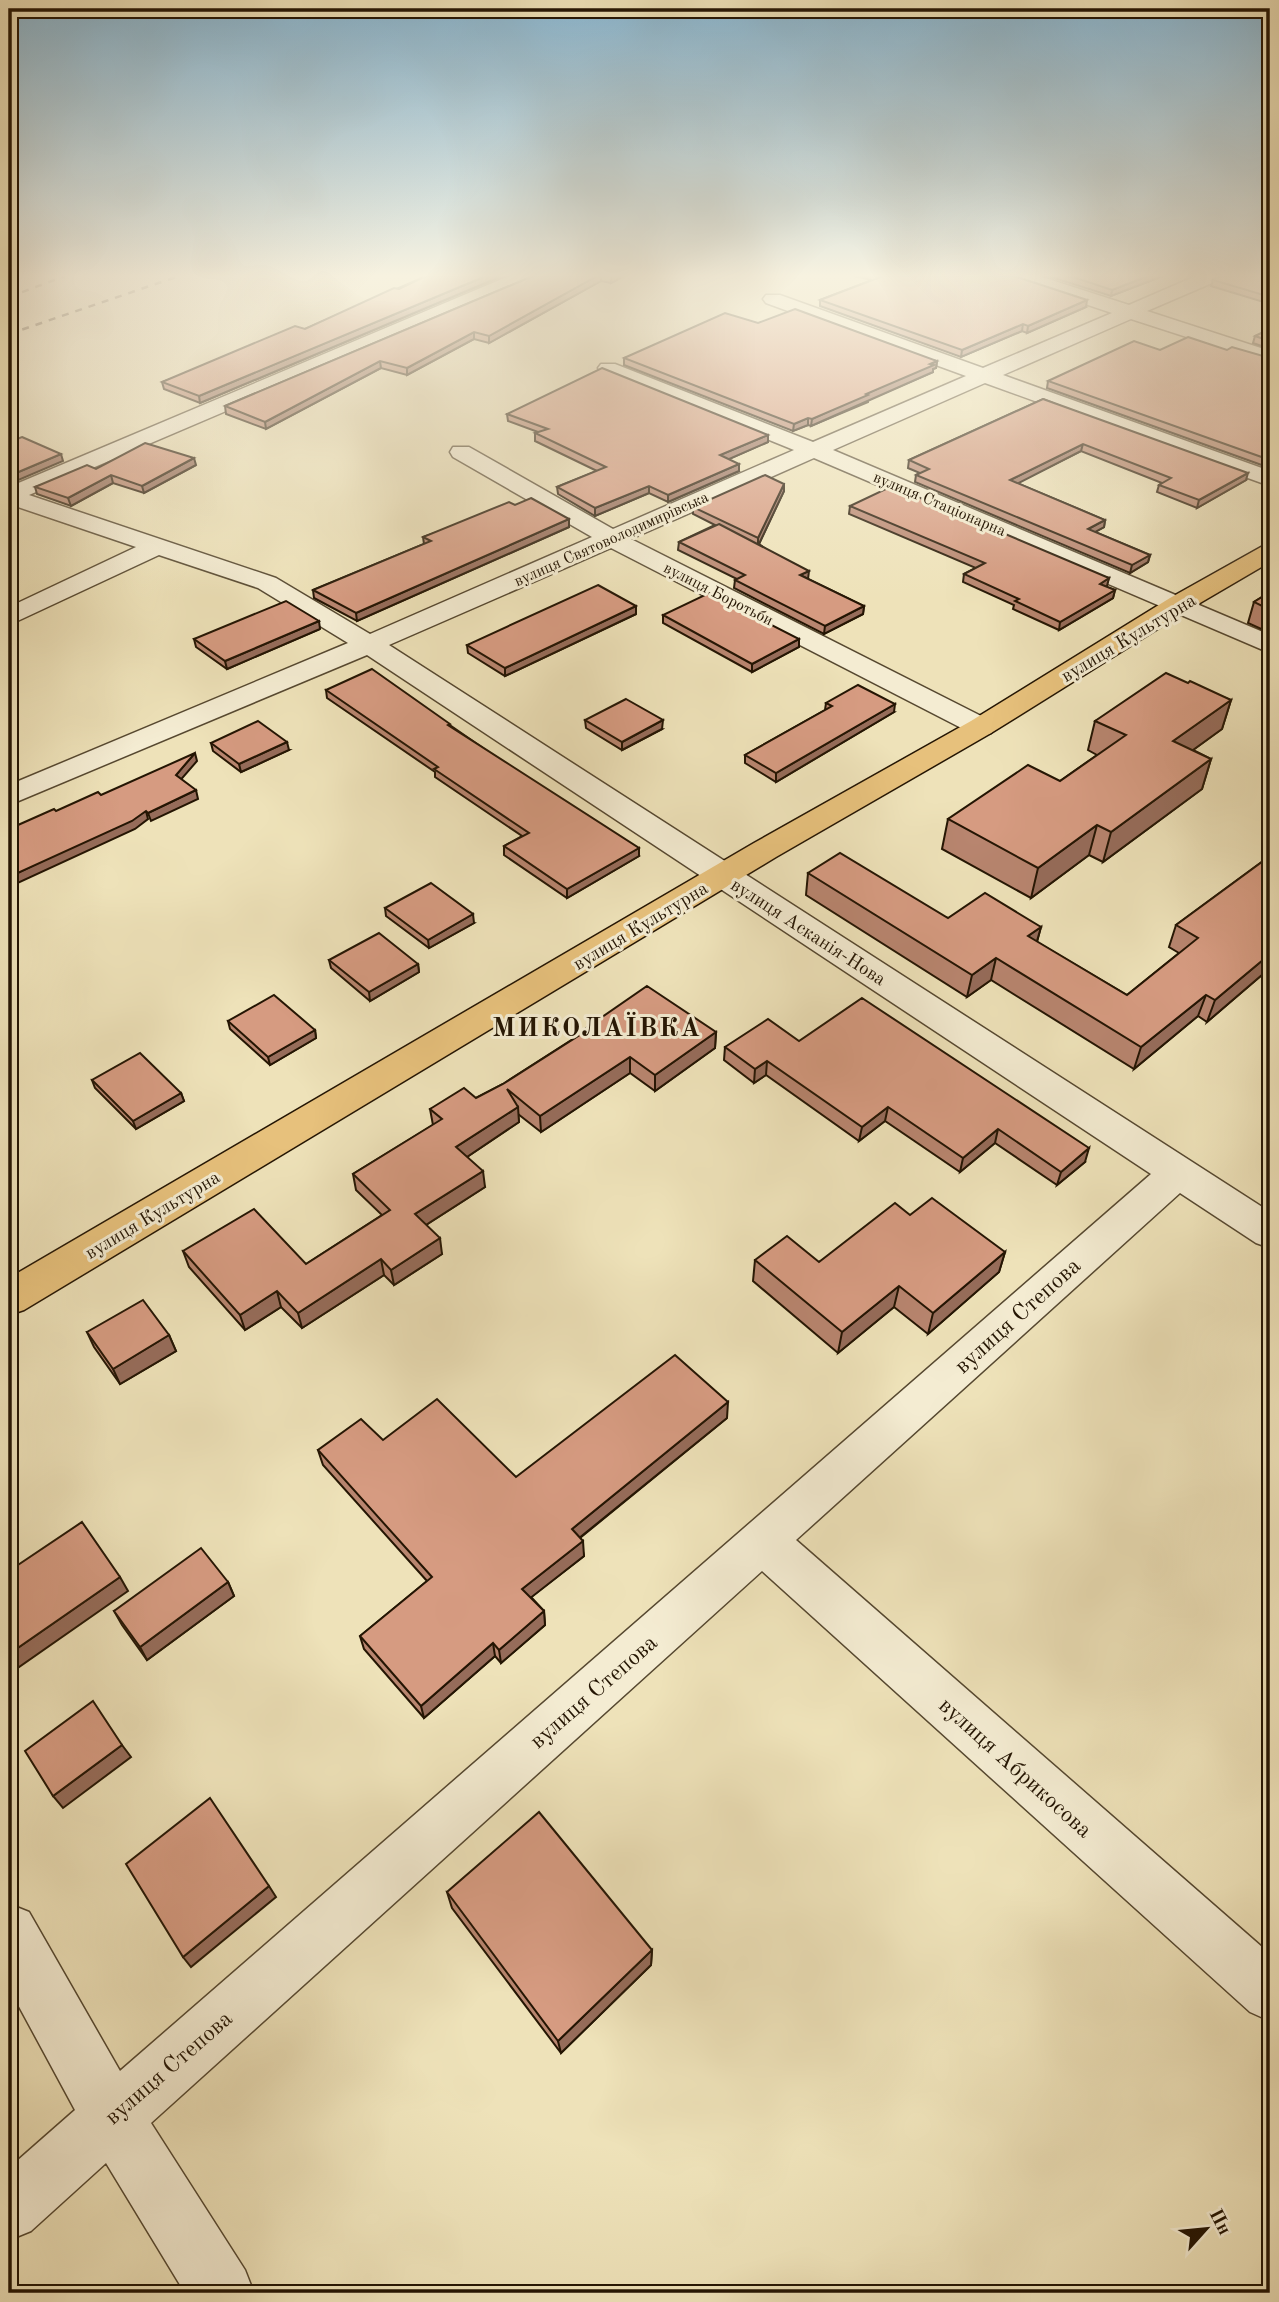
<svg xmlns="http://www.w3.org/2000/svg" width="1279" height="2302" font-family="'Old Standard TT',serif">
<rect width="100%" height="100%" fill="#eee2b9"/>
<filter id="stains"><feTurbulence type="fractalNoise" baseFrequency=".00286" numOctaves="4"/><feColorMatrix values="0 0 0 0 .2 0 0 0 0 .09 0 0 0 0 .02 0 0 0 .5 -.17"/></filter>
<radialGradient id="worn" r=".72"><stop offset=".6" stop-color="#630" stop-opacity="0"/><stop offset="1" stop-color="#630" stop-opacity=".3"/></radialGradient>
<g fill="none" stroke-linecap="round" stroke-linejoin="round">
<defs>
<polygon id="street" points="509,276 535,276 533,280 29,495 276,578 370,634 592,537 453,457 450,452 453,447 469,447 613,529 794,450 601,372 598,368 601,364 615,364 813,442 966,376 766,303 763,299 766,295 780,295 983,368 1112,313 1013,280 1011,276 1039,276 1129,305 1196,276 1221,276 1219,280 1147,311 1270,351 1270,364 1131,319 1003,375 1270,471 1270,486 985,383 833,450 1270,635 1270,653 814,458 631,539 991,721 995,727 991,733 981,736 971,733 611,548 389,645 1270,1212 1270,1248 1256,1243 1180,1193 796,1540 1270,1954 1270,2021 1250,2012 762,1571 151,2123 245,2270 254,2293 185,2293 106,2163 31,2231 9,2240 9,2168 75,2110 9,1988 9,1904 29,1912 120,2071 1151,1174 367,655 9,805 9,785 348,643 258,588 159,555 9,625 9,607 136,547 9,504 9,487"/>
<polygon id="primary" points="1270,545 1270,562 1188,610 991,733 776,857 24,1310 9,1315 9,1278 754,843 971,721 1170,598 1261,547"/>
</defs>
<use href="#street" stroke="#564830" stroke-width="3"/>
<use href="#primary" stroke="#241503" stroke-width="3"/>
<use href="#street" fill="#f4ecd2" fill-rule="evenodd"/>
<use href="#primary" fill="#e7c17c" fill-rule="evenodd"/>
<g stroke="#241503" stroke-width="2.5" stroke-dasharray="7 7" stroke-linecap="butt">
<polyline points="9,297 65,276"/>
<polyline points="9,334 179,276"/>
</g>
</g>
<g fill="#b8856f" stroke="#241503" stroke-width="2">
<polygon points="426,276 502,276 200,403 164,389 162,382 305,329"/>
<polygon points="533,276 624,276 611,283 601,281 489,343 474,339 407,375 381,368 266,429 226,414 225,406"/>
<polygon points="854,276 1014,276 1086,307 1027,333 1022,331 961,357 820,306 820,300 872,280"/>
<polygon points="1048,276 1163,276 1111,296"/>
<polygon points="1270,276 1270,304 1211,286 1213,280"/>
<polygon points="758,323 937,361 936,368 933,369 933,372 868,400 868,402 811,426 808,425 793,431 624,365 624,358"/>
<polygon points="1270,329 1270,349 1253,343 1255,336"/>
<polygon points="1160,350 1227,350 1270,358 1270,468 1047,388 1048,381"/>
<polygon points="1043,399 1246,480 1197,508 1157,492 1159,485 1162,483 1081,451 1017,483 1105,520 1104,527 1095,532 1150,555 1148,562 1130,573 915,482 916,475 920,473 908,468 909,460"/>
<polygon points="507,414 768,435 768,442 729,459 739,471 668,502 649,493 595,516 558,494 557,487 597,471 535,441 535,433 538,432 508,421"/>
<polygon points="196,465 144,493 113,483 71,506 37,494 35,487 96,469"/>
<polygon points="784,484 784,491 759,544 808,579 864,606 863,614 824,634 734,588 735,580 737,579 678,550 679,542 715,525 693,514 693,507"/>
<polygon points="515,505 569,519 569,527 357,621 314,598 313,590 424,544 423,537"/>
<polygon points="850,506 1109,578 1106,587 1115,590 1113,598 1059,630 1013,609 1014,605 963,582 964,574 976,568 849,514"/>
<polygon points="1270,592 1270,633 1248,623 1254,602"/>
<polygon points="636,614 505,676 468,653 467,645"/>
<polygon points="663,615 799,639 799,647 752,672 663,623"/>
<polygon points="320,629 227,669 196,647 194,639"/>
<polygon points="1188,683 1231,700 1222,729 1193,750 1211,759 1202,789 1103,862 1089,855 1031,898 942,849 948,819 1060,781 1097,755 1088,750 1095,721"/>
<polygon points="326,690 451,726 639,856 567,898 504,855 504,846 522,836 435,777 435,772 327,698"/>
<polygon points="826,703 894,712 776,782 745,763 745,755 825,710"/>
<polygon points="585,720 662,729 622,750 586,728"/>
<polygon points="211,743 289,750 241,772 213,751"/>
<polygon points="1270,846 1270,968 1207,1022 1198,1016 1134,1069 991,980 967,997 806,895 808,873 948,918 1041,927 1037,942 1127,995 1179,953 1169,947 1176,925 1263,861"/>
<polygon points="385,908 474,923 429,948 386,916"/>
<polygon points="329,960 418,964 419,972 370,1001 331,968"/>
<polygon points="228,1021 315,1030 316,1038 270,1065 230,1029"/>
<polygon points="716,1032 715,1048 655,1091 630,1073 541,1132 518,1114 519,1122 467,1157 485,1187 426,1225 442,1254 394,1285 384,1275 302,1328 281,1307 245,1330 189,1267 183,1251 306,1264 382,1215 356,1190 353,1174 433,1125 430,1109 476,1098 503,1084 576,1037 576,1035"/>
<polygon points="799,1041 1085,1162 1057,1185 995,1143 960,1172 885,1121 859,1141 766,1075 754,1083 724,1060 725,1047"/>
<polygon points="92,1080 181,1093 184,1101 136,1129 95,1088"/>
<polygon points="910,1215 1005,1252 999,1272 928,1334 894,1307 838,1353 753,1281 755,1260 819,1262"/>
<polygon points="87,1332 169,1335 176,1351 120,1384 94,1347"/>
<polygon points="727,1418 580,1538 584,1556 531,1597 544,1611 545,1625 501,1663 495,1656 424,1718 364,1649 360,1636 427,1581 323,1465 318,1450 383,1440 516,1477"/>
<polygon points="228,1582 234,1596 147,1660 122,1625 114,1611"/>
<polygon points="447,1892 652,1950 651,1965 561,2053 452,1908"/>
</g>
<g fill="#966c5a" stroke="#241503" stroke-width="2">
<polygon points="486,276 502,276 200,403 199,396"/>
<polygon points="597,276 601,276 601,281 489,343 489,336"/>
<polygon points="612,276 624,276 611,283 611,277"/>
<polygon points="1148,276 1163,276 1111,296 1112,290"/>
<polygon points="1087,300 1086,307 1027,333 1028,326"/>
<polygon points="1023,324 1022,331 961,357 962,350"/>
<polygon points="474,332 474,339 407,375 407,368"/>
<polygon points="380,361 381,368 266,429 265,422"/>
<polygon points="937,361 936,368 933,369 933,372 811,426 812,419"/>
<polygon points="808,418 808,425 793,431 794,424"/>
<polygon points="768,435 768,442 720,463 720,455"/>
<polygon points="1083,444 1081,451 1009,488 1010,480"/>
<polygon points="61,454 63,461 9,484 9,476"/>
<polygon points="194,458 196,465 144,493 142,486"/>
<polygon points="739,464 739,471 668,502 668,495"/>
<polygon points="1248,473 1246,480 1197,508 1199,500"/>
<polygon points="111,475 113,483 71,506 68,498"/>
<polygon points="784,484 784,491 758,546 758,538"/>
<polygon points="649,486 649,493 595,516 595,508"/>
<polygon points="569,519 569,527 357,621 356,613"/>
<polygon points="1105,520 1104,527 1086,537 1088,529"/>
<polygon points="1150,555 1148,562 1130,573 1132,565"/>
<polygon points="809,571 808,579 800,575"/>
<polygon points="1109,578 1107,586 1098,592 1100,584"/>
<polygon points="1115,590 1113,598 1059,630 1060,622"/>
<polygon points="636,606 636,614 505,676 505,668"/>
<polygon points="864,606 863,614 824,634 825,626"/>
<polygon points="319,621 320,629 227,669 225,661"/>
<polygon points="799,639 799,647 752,672 752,664"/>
<polygon points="1231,700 1222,729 1164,771 1173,741"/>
<polygon points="895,704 894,712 776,782 776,773"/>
<polygon points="663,720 662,729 622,750 622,742"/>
<polygon points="287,742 289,750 241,772 239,764"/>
<polygon points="195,753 197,761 178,783 176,775"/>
<polygon points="1211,759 1202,789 1103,862 1111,832"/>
<polygon points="196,790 198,799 151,821 148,813"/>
<polygon points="146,811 148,819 135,829 9,887 9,877"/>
<polygon points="1097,825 1089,855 1031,898 1038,868"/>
<polygon points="639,848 639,856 567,898 567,889"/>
<polygon points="473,914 474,923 429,948 428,940"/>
<polygon points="1041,927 1035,948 1028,936"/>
<polygon points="1270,954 1270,968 1207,1022 1215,1000"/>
<polygon points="996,958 991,980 967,997 972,975"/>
<polygon points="418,964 419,972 370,1001 369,992"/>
<polygon points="1206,995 1198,1016 1134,1069 1141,1047"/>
<polygon points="315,1030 316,1038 270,1065 268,1057"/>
<polygon points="716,1032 715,1048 655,1091 655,1075"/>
<polygon points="630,1057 630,1073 541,1132 540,1116"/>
<polygon points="767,1061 766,1075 754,1083 755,1069"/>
<polygon points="12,1066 16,1074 9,1078 9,1068"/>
<polygon points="181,1093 184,1101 136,1129 133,1121"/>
<polygon points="518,1107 519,1122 458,1163 456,1147"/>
<polygon points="888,1107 885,1121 859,1141 862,1127"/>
<polygon points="998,1129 995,1143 960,1172 963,1158"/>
<polygon points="1089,1148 1085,1162 1057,1185 1061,1172"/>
<polygon points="483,1171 485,1187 418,1230 415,1214"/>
<polygon points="440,1238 442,1254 394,1285 391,1270"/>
<polygon points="1005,1252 999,1272 928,1334 933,1313"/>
<polygon points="381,1259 384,1275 302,1328 298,1313"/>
<polygon points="899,1286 894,1307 838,1353 842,1332"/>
<polygon points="277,1291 281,1307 245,1330 240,1315"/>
<polygon points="169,1335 176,1351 120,1384 113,1369"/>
<polygon points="728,1402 727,1418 573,1543 572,1529"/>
<polygon points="9,1464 15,1474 9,1477"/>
<polygon points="583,1541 584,1556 524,1603 522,1589"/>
<polygon points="120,1577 128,1591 9,1674 9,1654"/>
<polygon points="228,1582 234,1596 147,1660 140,1647"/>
<polygon points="544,1611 545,1625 501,1663 499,1650"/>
<polygon points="493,1643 495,1656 424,1718 421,1706"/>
<polygon points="122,1745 131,1757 63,1808 53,1796"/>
<polygon points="269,1886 276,1897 191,1967 183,1957"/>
<polygon points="652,1950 651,1965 561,2053 558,2041"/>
</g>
<g fill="#d69b81" stroke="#241503" stroke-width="2">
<polygon points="426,276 486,276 199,396 162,382 295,326 305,329 394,288 399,289"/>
<polygon points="533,276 597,276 489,336 474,332 407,368 380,361 265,422 225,406"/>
<polygon points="883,276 1014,276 1087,300 1028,326 1023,324 962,350 820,300"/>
<polygon points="1070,276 1148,276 1112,290"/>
<polygon points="1220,276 1270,276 1270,297 1213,280"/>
<polygon points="795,309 937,361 930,364 934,365 866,394 868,395 812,419 808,418 794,424 624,358 725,313 758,323"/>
<polygon points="1270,329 1270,341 1255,336"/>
<polygon points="1188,337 1227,350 1232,347 1270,358 1270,460 1048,381 1134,341 1160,350"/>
<polygon points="602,368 768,435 720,455 739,464 668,495 649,486 595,508 557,487 606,467 535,433 548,429 507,414"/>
<polygon points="1043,399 1248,473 1199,500 1159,485 1171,478 1083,444 1010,480 1105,520 1088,529 1150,555 1132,565 916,475 929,469 909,460"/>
<polygon points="22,437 61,454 9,476 9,442"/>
<polygon points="145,443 194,458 142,486 111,475 68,498 35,487 87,465 96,469"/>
<polygon points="765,475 784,484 758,538 693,507"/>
<polygon points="892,486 1109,578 1100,584 1115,590 1060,622 1015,601 1019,599 964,574 985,563 850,506"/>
<polygon points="531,498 569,519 356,613 313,590 431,541 423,537 509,502 515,505"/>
<polygon points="719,524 809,571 800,575 864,606 825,626 735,580 745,575 679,542"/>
<polygon points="598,585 636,606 505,668 467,645"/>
<polygon points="1270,592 1270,610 1254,602"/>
<polygon points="709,593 799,639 752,664 663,615"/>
<polygon points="286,601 319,621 225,661 194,639"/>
<polygon points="372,669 450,724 448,725 639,848 567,889 504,846 529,833 434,769 438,767 326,690"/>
<polygon points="1166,673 1188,683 1190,681 1231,700 1173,741 1211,759 1111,832 1097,825 1038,868 948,819 1028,765 1060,781 1126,735 1095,721"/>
<polygon points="858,685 895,704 776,773 745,755 832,706 826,703"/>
<polygon points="626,699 663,720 622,742 585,720"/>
<polygon points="258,721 287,742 239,764 211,743"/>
<polygon points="195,753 176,775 196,790 148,813 146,811 132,821 9,877 9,829 54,809 56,811 98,792 101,795"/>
<polygon points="1270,846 1270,954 1215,1000 1206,995 1141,1047 996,958 972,975 808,873 840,853 948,918 985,893 1041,927 1028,936 1127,995 1198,938 1176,925 1263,861"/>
<polygon points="431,883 473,914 428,940 385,908"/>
<polygon points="379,933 418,964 369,992 329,960"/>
<polygon points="647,986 716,1032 655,1075 630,1057 540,1116 507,1089 518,1107 456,1147 483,1171 415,1214 440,1238 391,1270 381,1259 298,1313 277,1291 240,1315 183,1251 254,1209 306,1264 390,1210 353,1174 442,1119 430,1109 464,1088 476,1098 503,1084 578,1036 576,1035"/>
<polygon points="274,995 315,1030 268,1057 228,1021"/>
<polygon points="862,998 1089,1148 1061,1172 998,1129 963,1158 888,1107 862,1127 767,1061 755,1069 725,1047 768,1019 799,1041"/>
<polygon points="140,1053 181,1093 133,1121 92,1080"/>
<polygon points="932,1198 1005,1252 933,1313 899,1286 842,1332 755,1260 787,1236 819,1262 895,1203 910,1215"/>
<polygon points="143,1300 169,1335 113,1369 87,1332"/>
<polygon points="675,1355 728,1402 572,1529 583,1541 522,1589 544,1611 499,1650 493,1643 421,1706 360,1636 432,1577 318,1450 361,1419 383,1440 437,1399 516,1477"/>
<polygon points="82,1522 120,1577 9,1654 9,1571"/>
<polygon points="201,1548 228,1582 140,1647 114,1611"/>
<polygon points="93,1701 122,1745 53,1796 25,1751"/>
<polygon points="210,1798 269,1886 183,1957 126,1864"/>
<polygon points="539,1812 652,1950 558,2041 447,1892"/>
</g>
<linearGradient id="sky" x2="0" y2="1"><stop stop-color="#89b8d4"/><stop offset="0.46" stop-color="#f7f2e0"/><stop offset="1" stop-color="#f7f2e0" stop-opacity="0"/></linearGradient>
<rect width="1279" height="599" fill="url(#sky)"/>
<g text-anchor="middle" stroke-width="6" stroke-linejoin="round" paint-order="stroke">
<g font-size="16" fill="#241503" stroke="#f4ecd2">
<text transform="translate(940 503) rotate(23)" y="6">вулиця Стаціонарна</text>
<text transform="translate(611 538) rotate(-24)" y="6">вулиця Святоволодимирівська</text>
<text transform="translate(719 593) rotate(27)" y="6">вулиця Боротьби</text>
</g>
<g font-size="19" fill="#241503" stroke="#f4ecd2">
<text transform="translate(1128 637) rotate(-31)" y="7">вулиця Культурна</text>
<text transform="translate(640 925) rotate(-31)" y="7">вулиця Культурна</text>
<text transform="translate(809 931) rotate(33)" y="7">вулиця Асканія-Нова</text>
<text transform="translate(152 1214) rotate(-31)" y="7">вулиця Культурна</text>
</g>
<g font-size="23" fill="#241503" stroke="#f4ecd2">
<text transform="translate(1017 1315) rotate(-42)" y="8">вулиця Степова</text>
<text transform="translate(593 1691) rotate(-41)" y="8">вулиця Степова</text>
<text transform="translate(1016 1767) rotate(42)" y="8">вулиця Абрикосова</text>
<text transform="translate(168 2067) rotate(-41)" y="8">вулиця Степова</text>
</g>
<g font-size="26" font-weight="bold" letter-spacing="2" fill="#241503" stroke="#f4ecd2">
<text x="597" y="1036">МИКОЛАЇВКА</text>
</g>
</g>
<rect width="1279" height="2302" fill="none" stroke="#eee2b9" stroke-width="35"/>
<rect x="10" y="10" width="1258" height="2281" fill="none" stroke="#241503" stroke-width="3.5"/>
<rect x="18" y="18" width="1244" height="2267" fill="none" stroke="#241503" stroke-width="2"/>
<g transform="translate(1206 2229) rotate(63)" stroke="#f4ecd2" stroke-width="5" paint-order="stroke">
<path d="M0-5L12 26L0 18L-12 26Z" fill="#241503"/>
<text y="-10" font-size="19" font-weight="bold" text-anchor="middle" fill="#241503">Пн</text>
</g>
<rect width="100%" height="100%" filter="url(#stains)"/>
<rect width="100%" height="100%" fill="url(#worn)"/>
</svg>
